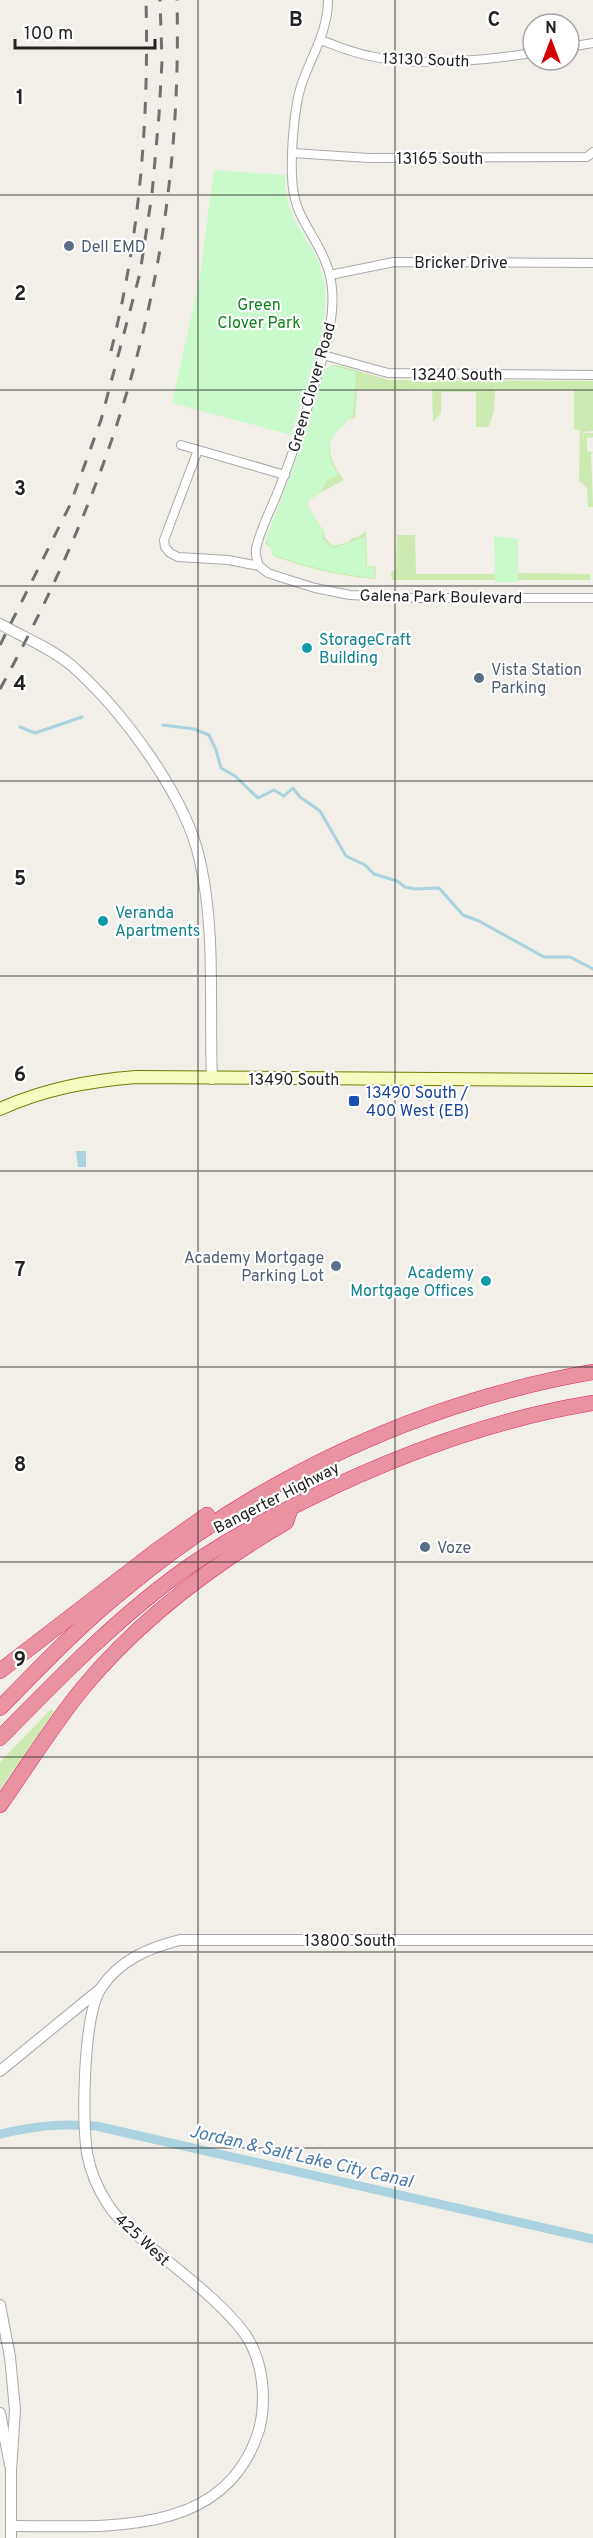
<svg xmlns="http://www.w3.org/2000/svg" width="593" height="2538" font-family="Overpass,sans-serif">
<rect width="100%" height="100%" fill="#f2efe9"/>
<g fill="#cdebb0">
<path d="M332 365 341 366 389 380 593 381V431L583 432 584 443V433H593V437L587 438V451L593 452 591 454 593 507H588L587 488 579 481 580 431H582L574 429V390H495L494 411 489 427H476V392H441V413L433 422 432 389 357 390 355 418 348 419C345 425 343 425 338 430 321 445 334 466 344 480L310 498 307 505 324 532 325 538 333 546 349 542 352 538 358 537 366 531 367 566 376 567 375 579C339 576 307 568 273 556L271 548 265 544 296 461 323 372Z"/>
<polygon points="397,535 415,535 416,574 495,574 510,540 517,540 518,573 590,574 590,580 392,580 391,572 396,570"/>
<polygon points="51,1709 54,1712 0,1789 0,1762"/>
</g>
<g fill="#c8facc">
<path d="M214 170 285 175C285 224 310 233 322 273 336 317 304 392 291 435L172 403 199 282Z"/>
<path d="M332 366 356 372 353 417C347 418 348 420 343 425 325 441 325 455 339 475L327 480 321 492 306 503 323 532V539L333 548 365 537 366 567 374 568V578C339 574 307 567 274 555L266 539 296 460 324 370Z"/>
<polygon points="494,536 518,539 518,582 495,582"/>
</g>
<polygon fill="#aad3df" points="76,1151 86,1151 86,1167 78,1167"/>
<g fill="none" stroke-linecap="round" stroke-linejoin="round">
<g stroke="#aad3df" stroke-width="3">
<polyline points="163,725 194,729 209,735 216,750 221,768 235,776 258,798 274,790 284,796 293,788 300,797 320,811 346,856 365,865 374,874 397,881 405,887 415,889 439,888 463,915 479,921 544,957 570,957 593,969"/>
<polyline points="20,727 35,733 82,717"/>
</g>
<path stroke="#aad3df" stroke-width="9" d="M0 2134C35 2126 60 2123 96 2126L593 2239"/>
<defs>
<g id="minor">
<path d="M321 40C337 46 353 53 370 56 416 67 486 60 533 53"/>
<polyline points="569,47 593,43"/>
<polyline points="293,153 369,158 587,157 593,152"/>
<polyline points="330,275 394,262 593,263"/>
<polyline points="323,355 388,373 593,375"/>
<polyline points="181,445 285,475"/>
<polyline points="198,450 164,540 165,547 170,553 178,557 228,560 259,566 268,573 283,578 315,588 350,595 414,598 593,598"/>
<path d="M259 566C257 560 255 555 256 549 260 528 275 502 282 481 298 440 311 398 323 356 332 326 338 292 326 263 312 228 293 217 292 176 291 152 294 108 301 86 311 56 328 32 328 0"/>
</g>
<g id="tertiary">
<path d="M0 624C23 637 51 648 71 665 121 709 186 795 200 861 216 932 209 1007 212 1079"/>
<polyline points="0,2071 99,1990"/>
<polyline points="0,2305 10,2357 15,2410 11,2471 11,2538"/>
<polyline points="0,2413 10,2465"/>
<path d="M11 2526C109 2526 225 2538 259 2430 267 2399 263 2360 245 2334 221 2301 176 2269 145 2242 132 2231 116 2218 107 2203 98 2189 90 2170 87 2153 82 2119 83 2016 101 1988 120 1960 148 1948 180 1940H593"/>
</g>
<path id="secondary" d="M0 1109C44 1089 88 1081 136 1077L593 1080"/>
<g id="motorway">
<polyline points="0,1671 156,1551 207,1515"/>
<path d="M0 1708C40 1667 80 1625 125 1589 260 1477 421 1402 593 1372"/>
<path d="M0 1738C56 1681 112 1623 177 1575 219 1544 263 1521 310 1498 400 1454 494 1419 593 1403"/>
<path d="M0 1805C27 1767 52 1726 82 1689 139 1620 209 1567 286 1522L291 1507"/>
</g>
</defs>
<use href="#minor" stroke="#a9a9a9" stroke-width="10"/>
<use href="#tertiary" stroke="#a9a9a9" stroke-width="12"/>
<use href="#secondary" stroke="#707d05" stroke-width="14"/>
<use href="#motorway" stroke="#dc2a67" stroke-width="16"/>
<use href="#minor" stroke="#fff" stroke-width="8"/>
<use href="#tertiary" stroke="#fff" stroke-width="10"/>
<use href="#secondary" stroke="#f7fabf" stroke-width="12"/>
<use href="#motorway" stroke="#e892a2" stroke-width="15"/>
<g stroke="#707070" stroke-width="3" stroke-dasharray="12 12" stroke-linecap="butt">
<path d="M111 351C140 236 149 119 146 0"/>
<polyline points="0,645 70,505 101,420 140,273 152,194 159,115 162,61 160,0"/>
<path d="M0 689C123 465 183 256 177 0"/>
</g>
</g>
<path fill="none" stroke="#222" stroke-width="1.5" stroke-opacity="0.55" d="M198 0V2538M395 0V2538M0 195H593M0 390H593M0 586H593M0 781H593M0 976H593M0 1171H593M0 1367H593M0 1562H593M0 1757H593M0 1952H593M0 2148H593M0 2343H593"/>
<g fill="#5c6f8a" stroke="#fff" stroke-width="2">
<circle cx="69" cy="246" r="6"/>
<circle cx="479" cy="678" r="6"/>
<circle cx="336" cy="1266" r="6"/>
<circle cx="425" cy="1547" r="6"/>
</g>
<g fill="#0f9aa8" stroke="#fff" stroke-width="2">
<circle cx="307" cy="648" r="6"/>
<circle cx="103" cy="921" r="6"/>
<circle cx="486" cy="1281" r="6"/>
</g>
<rect fill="#1a4fb4" stroke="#fff" stroke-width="2" x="348" y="1095" width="12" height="12" rx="3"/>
<g text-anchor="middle" stroke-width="4.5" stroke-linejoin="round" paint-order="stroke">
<g font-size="16" fill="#222" stroke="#fff">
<text transform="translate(426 59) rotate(2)" y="6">13130 South</text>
<text x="440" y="164">13165 South</text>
<text x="461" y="268">Bricker Drive</text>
<text x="457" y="380">13240 South</text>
<text transform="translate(311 387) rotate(-74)" y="6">Green Clover Road</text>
<text transform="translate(441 596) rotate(1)" y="6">Galena Park Boulevard</text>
<text x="294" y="1085">13490 South</text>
<text transform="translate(276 1497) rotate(-27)" y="6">Bangerter Highway</text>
<text x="350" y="1946">13800 South</text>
<text transform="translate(143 2239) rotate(43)" y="6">425 West</text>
</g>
<g font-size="16" fill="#4e5e75" stroke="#fff" text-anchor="start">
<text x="81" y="252">Dell EMD</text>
<text x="491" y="675">Vista Station<tspan x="491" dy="18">Parking</tspan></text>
<text x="324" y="1263" text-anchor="end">Academy Mortgage<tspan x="324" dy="18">Parking Lot</tspan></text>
<text x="437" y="1553">Voze</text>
</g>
<g font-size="16" fill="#0c8416" stroke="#fff">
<text x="259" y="310">Green<tspan x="259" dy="18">Clover Park</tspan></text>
</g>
<g font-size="16" fill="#0d838f" stroke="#fff" text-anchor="start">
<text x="319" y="645">StorageCraft<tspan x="319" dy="18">Building</tspan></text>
<text x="115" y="918">Veranda<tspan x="115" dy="18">Apartments</tspan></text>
<text x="474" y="1278" text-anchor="end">Academy<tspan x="474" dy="18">Mortgage Offices</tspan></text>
</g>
<g font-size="16" fill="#164399" stroke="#fff" text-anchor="start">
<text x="366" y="1098">13490 South /<tspan x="366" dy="18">400 West (EB)</tspan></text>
</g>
<g font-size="18" font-style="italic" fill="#4a7aab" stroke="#fff">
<text transform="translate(301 2156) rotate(13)" y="6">Jordan &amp; Salt Lake City Canal</text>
</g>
</g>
<g font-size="20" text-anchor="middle" font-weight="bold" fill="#222" stroke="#fff" stroke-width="4.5" stroke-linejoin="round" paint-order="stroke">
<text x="296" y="26">B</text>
<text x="494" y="26">C</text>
<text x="20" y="104">1</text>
<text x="20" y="300">2</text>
<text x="20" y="495">3</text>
<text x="20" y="690">4</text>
<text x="20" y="885">5</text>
<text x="20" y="1081">6</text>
<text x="20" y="1276">7</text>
<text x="20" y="1471">8</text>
<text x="20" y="1666">9</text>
</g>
<g transform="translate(551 42)"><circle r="28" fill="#ffffff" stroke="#a7a7a7" stroke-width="1.5"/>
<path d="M0-4.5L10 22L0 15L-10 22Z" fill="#d40000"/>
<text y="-9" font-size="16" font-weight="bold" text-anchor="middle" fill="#222222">N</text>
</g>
<path d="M15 39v9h140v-9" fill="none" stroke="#222222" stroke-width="3"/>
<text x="24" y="39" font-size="18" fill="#222222" stroke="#ffffff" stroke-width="4.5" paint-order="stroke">100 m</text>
</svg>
